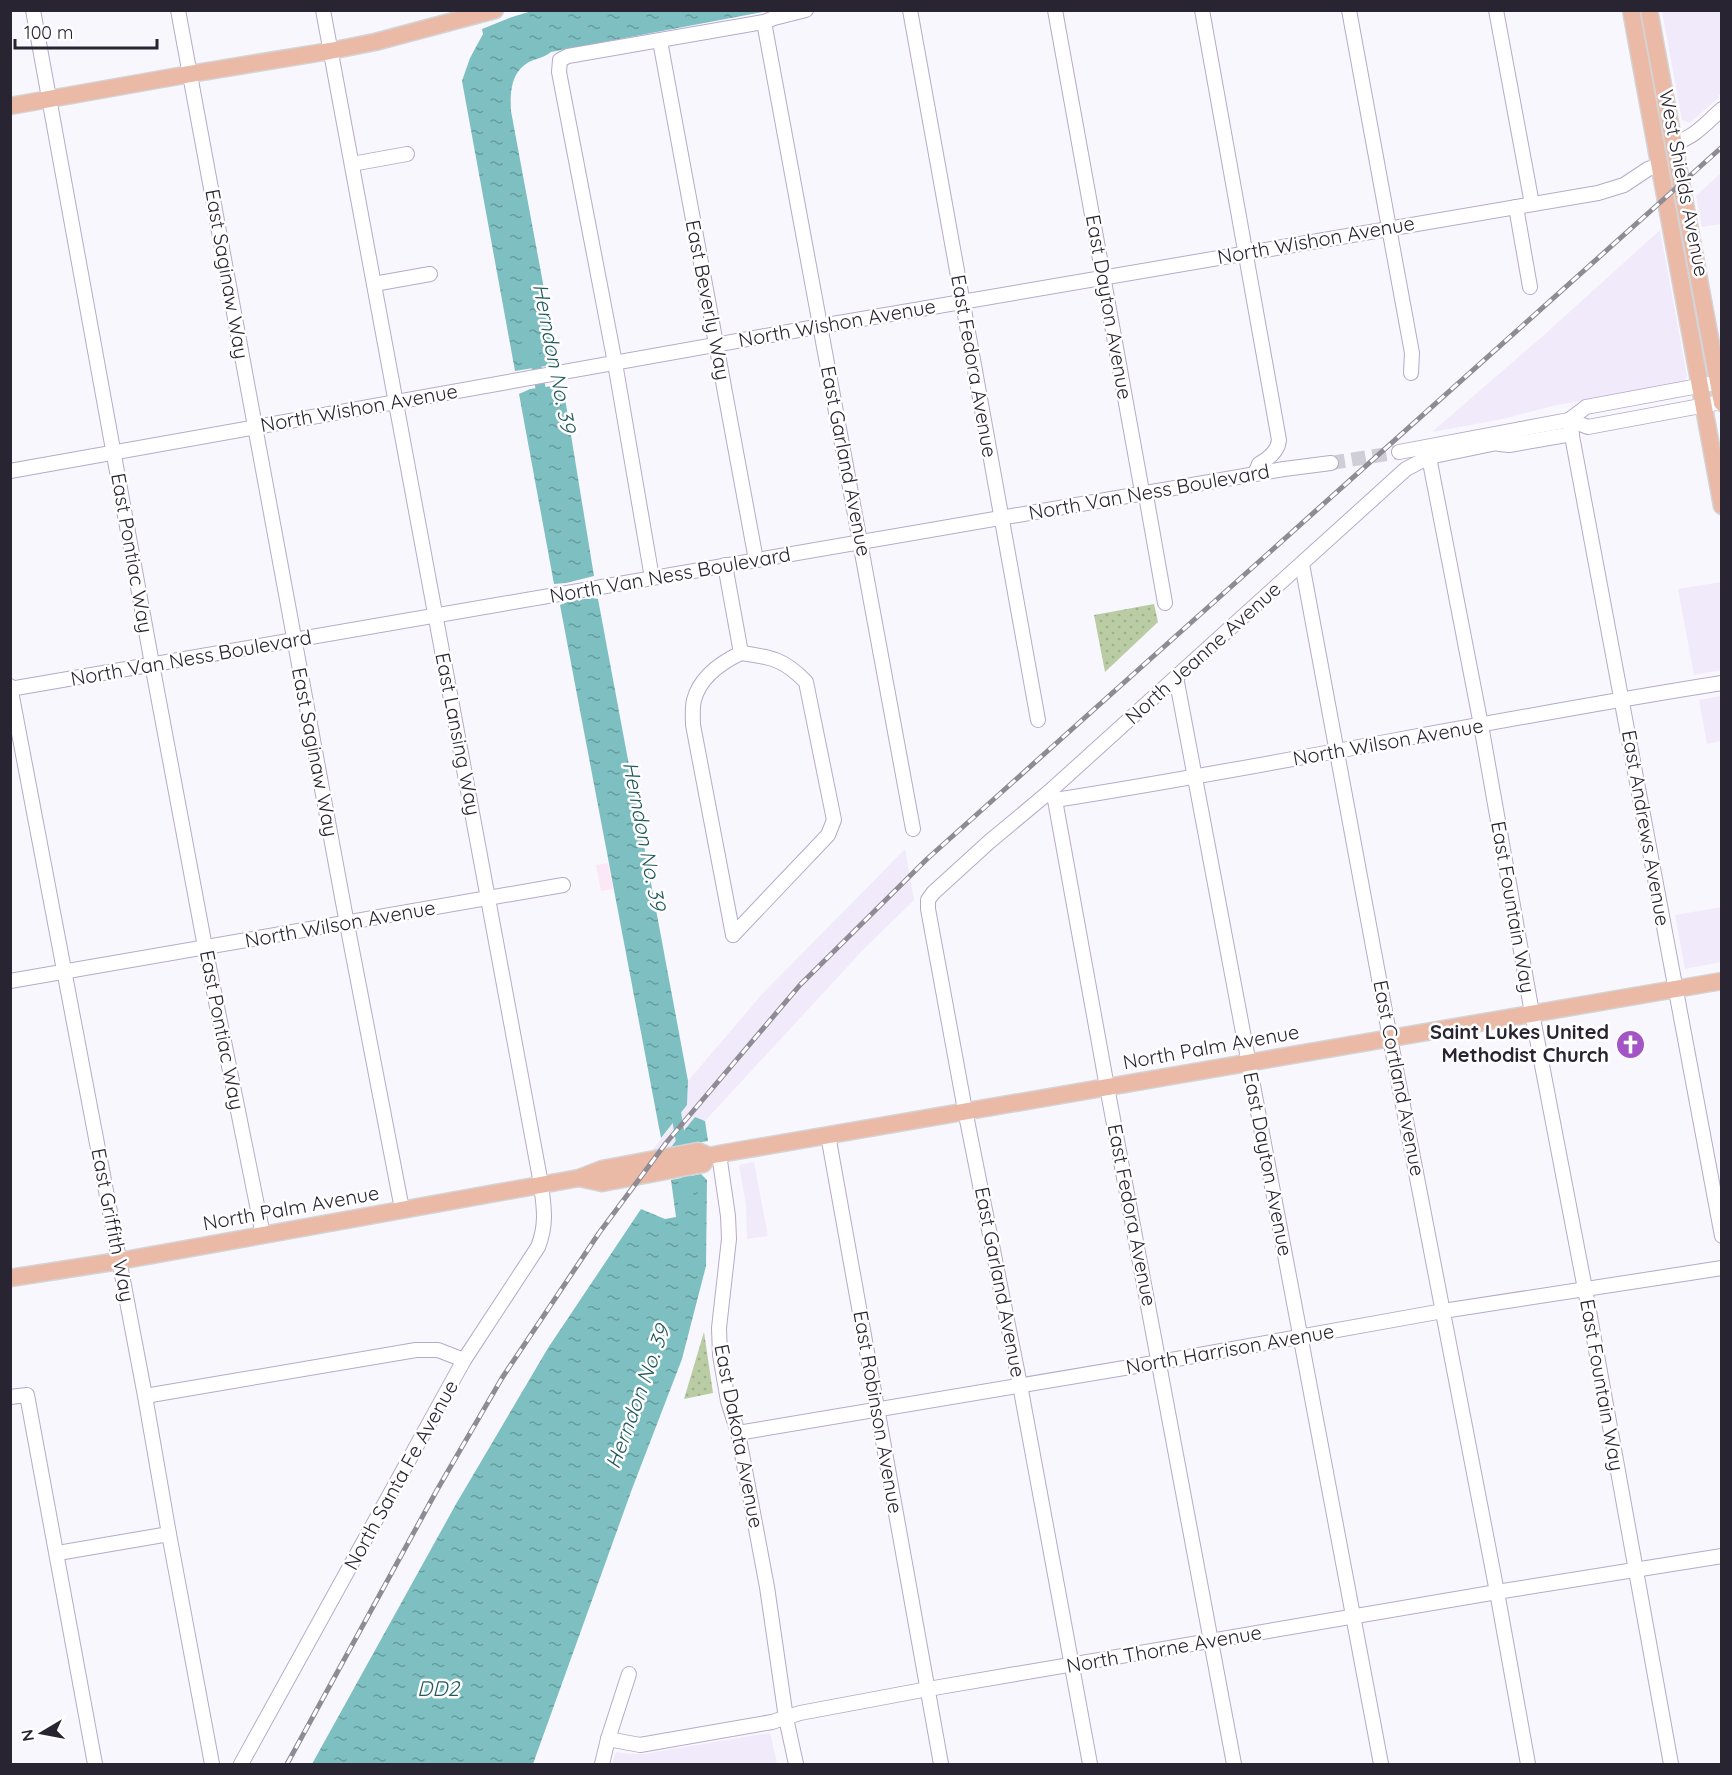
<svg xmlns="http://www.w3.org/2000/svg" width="1732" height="1775" font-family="Quicksand,sans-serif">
<defs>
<pattern id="grass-dots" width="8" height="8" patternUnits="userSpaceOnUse" patternTransform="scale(1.5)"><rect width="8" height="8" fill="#b9cca3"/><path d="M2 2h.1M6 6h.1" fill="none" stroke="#9faf8d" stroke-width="1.8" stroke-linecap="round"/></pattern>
<pattern id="water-ripples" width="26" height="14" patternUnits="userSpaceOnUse" patternTransform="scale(1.5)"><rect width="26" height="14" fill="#7ec0c2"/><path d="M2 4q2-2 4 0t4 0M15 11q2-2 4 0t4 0" fill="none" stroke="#679c9e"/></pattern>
</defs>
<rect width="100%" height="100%" fill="#f9f7fe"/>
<g fill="#f0eafb">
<polygon points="1662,11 1721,11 1721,93 1718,96 1719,97 1690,123 1682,120"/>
<polygon points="1721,173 1721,224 1702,227 1696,196"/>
<polygon points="1660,230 1687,376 1683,383 1557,405 1498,420 1432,432 1544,335"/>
<polygon points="1721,582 1721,670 1694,675 1678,589"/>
<polygon points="1721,696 1721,741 1707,744 1699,700"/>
<polygon points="905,849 914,900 862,951 705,1121 695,1117 671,1147 651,1152 687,1105 688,1081 763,993"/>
<polygon points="1721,907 1721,962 1685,969 1675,915"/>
<polygon points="754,1162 768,1236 747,1239 746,1205 739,1165"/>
<polygon points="769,1733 771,1736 777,1764 612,1764 616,1752 630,1754 643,1754"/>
</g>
<polygon fill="#fce7f7" points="608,863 613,889 601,891 596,865"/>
<g fill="url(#grass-dots)">
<polygon points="1154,604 1158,622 1105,672 1094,615"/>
<polygon points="704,1332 713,1393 684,1399"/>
</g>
<g fill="url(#water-ripples)">
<path d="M535 10 768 11 551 52C544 58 537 58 529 62 511 72 510 92 511 111L558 364 515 371 462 81 470 58 483 34 482 29 512 17Z"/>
<polygon points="552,386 563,386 594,576 566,583 554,584 519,394 530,389"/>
<polygon points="592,598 598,599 688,1081 687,1105 661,1138 560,605 570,601"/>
<polygon points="695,1117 705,1121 708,1141 671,1147"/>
<polygon points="701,1174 707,1180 706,1266 682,1359 632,1489 533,1764 312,1764 456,1504 548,1348 641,1209 665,1219 676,1217 671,1180"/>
</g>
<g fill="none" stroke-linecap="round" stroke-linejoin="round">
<g stroke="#7ec0c2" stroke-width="10">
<polyline points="534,354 543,401"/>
<polyline points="675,1106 689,1191"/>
</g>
<polyline stroke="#cfcdd5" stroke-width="14" stroke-dasharray="14 7" stroke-linecap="butt" points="1331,463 1399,452"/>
<defs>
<g id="minor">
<polyline points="33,10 152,664 205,947 263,1235"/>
<polyline points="178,10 347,924 402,1209"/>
<polyline points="910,10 1038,720"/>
<polyline points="1055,10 1141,486 1147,501 1165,603"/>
<path d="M1202 10 1279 440C1278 451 1268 459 1259 464L1255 474"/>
<polyline points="1349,10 1412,353 1411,373"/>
<polyline points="1496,10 1532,204"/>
<polyline points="764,22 913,829"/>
<polyline points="660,41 756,560"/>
<path d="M1674 143C1694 138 1706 123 1722 109"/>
<polyline points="352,164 407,154"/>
<polyline points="1516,207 1530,287"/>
<polyline points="374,284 430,274"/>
<polyline points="1569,420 1722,1236"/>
<polyline points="1569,420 1588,427 1722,402"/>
<polyline points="1499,444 1509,445 1572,434"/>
<polyline points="1399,452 1569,420 1586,407 1709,384"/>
<polyline points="1429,457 1481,725 1532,1013 1585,1289 1671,1764"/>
<polyline points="10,471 821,326 1598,193 1624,185 1648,169 1659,165"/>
<polyline points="1302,564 1390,1038 1497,1592 1528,1764"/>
<polyline points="725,565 741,653"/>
<polyline points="652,578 615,363 559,72 560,60 568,56 764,22 774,18 806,10"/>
<polyline points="1176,677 1381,1764"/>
<polyline points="10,686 145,1396 169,1534 212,1764"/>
<polyline points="10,689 1284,469 1331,463"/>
<polyline points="1049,792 1055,800 1107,1087 1234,1764"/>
<path d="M1055 800C1278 765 1499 718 1722 683"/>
<path d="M733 935 828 835 834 820 806 682C784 659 771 657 741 653"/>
<path d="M733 935 693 725C693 718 692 708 694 700 700 677 720 663 741 653"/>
<polyline points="10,981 563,885"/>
<polyline points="828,1135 941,1764"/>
<polyline points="719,1154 728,1216 729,1239 719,1328 720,1355 728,1401 738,1433 767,1587 786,1718 796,1764"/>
<polyline points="145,1396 416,1350 438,1350 464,1360"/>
<polyline points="10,1397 27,1395 95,1764"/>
<polyline points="738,1433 1160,1362 1443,1311 1722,1268"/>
<polyline points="58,1553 169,1534"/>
<polyline points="608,1739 640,1745 772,1722 800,1713 928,1689 1497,1592 1722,1556"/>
<path d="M241 1764 464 1360 538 1247C547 1224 544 1208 541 1184L323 10"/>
<polyline points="602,1764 608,1739 629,1674"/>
<polyline points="1090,1764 1020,1385 965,1110 928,909 928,900 933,893 989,842 1049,792 1406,469 1429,457 1497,443 1521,429"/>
</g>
<g id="major">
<polyline points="1631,10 1722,506"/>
<polyline points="1649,10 1722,403"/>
<polyline points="10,106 190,74 330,51 375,42 495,10"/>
<polyline points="579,1178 602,1183 703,1164 709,1156"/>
<polyline points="10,1278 119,1261 579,1178 602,1169 698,1151 709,1156 719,1154 1722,981"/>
</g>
</defs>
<use href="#minor" stroke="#b6aacb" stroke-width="16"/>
<use href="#major" stroke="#d4d3d6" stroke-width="19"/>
<use href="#minor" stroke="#fff" stroke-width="14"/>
<use href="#major" stroke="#eabaa7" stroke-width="16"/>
<defs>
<polyline id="rail" points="287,1764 437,1490 502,1378 599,1233 666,1143 800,985 927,859 1722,147"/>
</defs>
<use href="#rail" stroke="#8e8b95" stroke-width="5"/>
<use href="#rail" stroke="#fff" stroke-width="3" stroke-dasharray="9" stroke-linecap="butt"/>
</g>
<defs>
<symbol id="church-disc" viewBox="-11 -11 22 22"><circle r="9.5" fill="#a354c5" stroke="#fff"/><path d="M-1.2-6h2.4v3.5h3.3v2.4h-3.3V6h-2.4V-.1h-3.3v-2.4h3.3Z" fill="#fff"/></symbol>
</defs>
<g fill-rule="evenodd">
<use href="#church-disc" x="1614" y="1028" width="33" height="33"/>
</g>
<g text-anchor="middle" stroke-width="5" stroke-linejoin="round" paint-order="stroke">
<g font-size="20" fill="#292431" stroke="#fff">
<text transform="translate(1684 183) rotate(79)" y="7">West Shields Avenue</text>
<text transform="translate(1316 240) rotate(-10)" y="7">North Wishon Avenue</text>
<text transform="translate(227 274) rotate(80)" y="7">East Saginaw Way</text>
<text transform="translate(708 300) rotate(79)" y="7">East Beverly Way</text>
<text transform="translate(1109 307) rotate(80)" y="7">East Dayton Avenue</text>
<text transform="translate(837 323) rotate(-10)" y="7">North Wishon Avenue</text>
<text transform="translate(974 366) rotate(80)" y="7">East Fedora Avenue</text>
<text transform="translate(359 408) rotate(-10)" y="7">North Wishon Avenue</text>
<text transform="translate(846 461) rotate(79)" y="7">East Garland Avenue</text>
<text transform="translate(1149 492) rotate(-10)" y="7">North Van Ness Boulevard</text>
<text transform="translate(132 553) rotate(80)" y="7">East Pontiac Way</text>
<text transform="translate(670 575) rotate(-10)" y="7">North Van Ness Boulevard</text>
<text transform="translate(1203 653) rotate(-42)" y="7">North Jeanne Avenue</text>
<text transform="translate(191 658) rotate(-10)" y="7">North Van Ness Boulevard</text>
<text transform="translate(458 734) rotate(79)" y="7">East Lansing Way</text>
<text transform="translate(1388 742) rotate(-10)" y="7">North Wilson Avenue</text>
<text transform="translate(315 752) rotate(79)" y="7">East Saginaw Way</text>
<text transform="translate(1646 828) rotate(80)" y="7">East Andrews Avenue</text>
<text transform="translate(1513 907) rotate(80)" y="7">East Fountain Way</text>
<text transform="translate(340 924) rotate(-10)" y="7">North Wilson Avenue</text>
<text transform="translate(222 1030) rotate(79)" y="7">East Pontiac Way</text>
<text transform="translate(1211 1047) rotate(-10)" y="7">North Palm Avenue</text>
<text transform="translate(1399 1078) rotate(79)" y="7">East Cortland Avenue</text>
<text transform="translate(1268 1164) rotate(79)" y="7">East Dayton Avenue</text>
<text transform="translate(291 1208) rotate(-10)" y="7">North Palm Avenue</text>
<text transform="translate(1132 1215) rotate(79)" y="7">East Fedora Avenue</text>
<text transform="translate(113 1225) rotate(79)" y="7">East Griffith Way</text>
<text transform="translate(1000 1282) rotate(79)" y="7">East Garland Avenue</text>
<text transform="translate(1230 1349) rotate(-10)" y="7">North Harrison Avenue</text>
<text transform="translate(1602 1385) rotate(80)" y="7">East Fountain Way</text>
<text transform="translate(878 1412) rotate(80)" y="7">East Robinson Avenue</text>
<text transform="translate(739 1436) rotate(79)" y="7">East Dakota Avenue</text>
<text transform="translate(401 1475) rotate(-61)" y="7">North Santa Fe Avenue</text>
<text transform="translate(1164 1649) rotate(-10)" y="7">North Thorne Avenue</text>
</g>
<g font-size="20" font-weight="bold" fill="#292431" stroke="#fff" text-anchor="end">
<text x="1609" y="1039">Saint Lukes United<tspan x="1609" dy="23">Methodist Church</tspan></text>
</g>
<g font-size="21" font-style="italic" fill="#235b5d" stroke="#fff">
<text transform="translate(554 358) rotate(79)" y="7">Herndon No. 39</text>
<text transform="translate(644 836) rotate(79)" y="7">Herndon No. 39</text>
<text transform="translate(638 1397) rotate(-70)" y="7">Herndon No. 39</text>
<text x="438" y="1696">DD2</text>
</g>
</g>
<rect width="1732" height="1775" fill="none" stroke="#292431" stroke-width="24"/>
<g transform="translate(42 1733) rotate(260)" stroke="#ffffff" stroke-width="4.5" paint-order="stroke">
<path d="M0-4.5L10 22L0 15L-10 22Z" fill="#292431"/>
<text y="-9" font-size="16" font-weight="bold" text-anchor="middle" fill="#292431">N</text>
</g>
<path d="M15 39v9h142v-9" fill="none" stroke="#292431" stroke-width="3"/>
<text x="24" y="39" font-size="18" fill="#292431" stroke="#ffffff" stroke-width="4.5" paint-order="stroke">100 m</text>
</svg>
